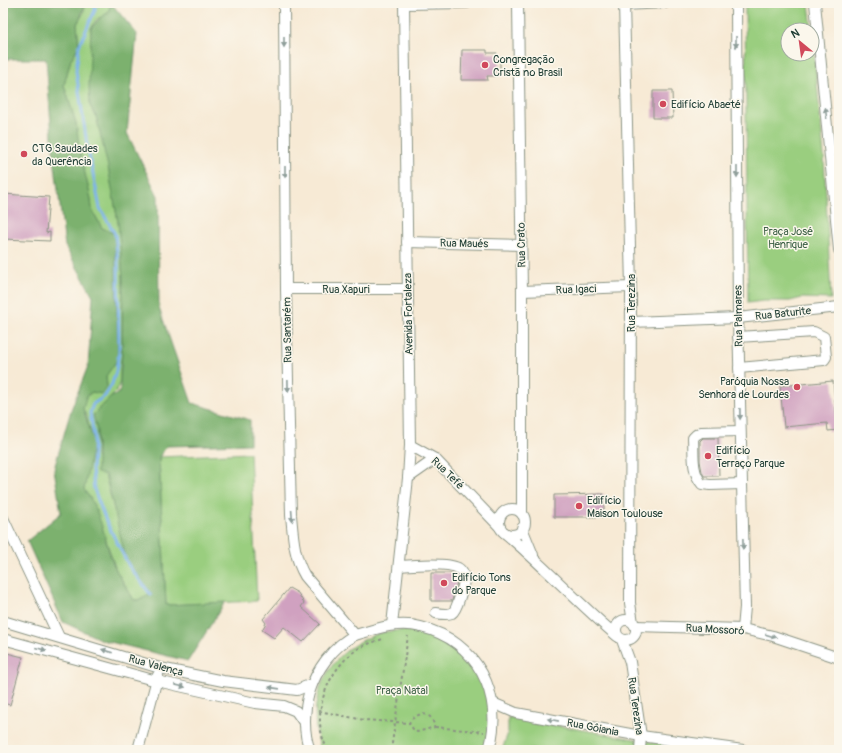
<svg xmlns="http://www.w3.org/2000/svg" width="842" height="753" viewBox="0 0 842 753" font-family="Pangolin,sans-serif">
  <style>
    .green { fill: #9ace7f; stroke: #5c865a }
    .forest { fill: #7bb16e; stroke: #4d7751 }
    .lines { fill: none; stroke-linecap: round; stroke-linejoin: round }
    .stream { stroke: #7db3eb; stroke-width: 3 }
    .building { fill: #d0a1c0 }
    .minor-casing { stroke: #8b9484; stroke-width: 12 }
    .path { stroke: #8b9484; stroke-width: 2; stroke-dasharray: 3 3; stroke-linecap: butt }
    .minor { stroke: #fff; stroke-width: 10 }
    .oneway { fill: #8f9e9a }
    .poi-dot { fill: #d1495b; stroke: #fbf7ec; stroke-width: 1.5 }
    .labels { text-anchor: middle; stroke-width: 3; stroke-linejoin: round; paint-order: stroke }
    .poi-label { font-size: 11px; fill: #1f3d34; stroke: #fbf7ec; text-anchor: start }
    .park-label { font-size: 11px; fill: #3e6147; stroke: #fbf7ec }
    .street-label { font-size: 11px; fill: #1f3d34; stroke: #fbf7ec }
  </style>
  <rect width="100%" height="100%" fill="#fbf7ec"/>
  <filter id="ink" filterUnits="userSpaceOnUse"><feTurbulence type="fractalNoise" baseFrequency=".025" numOctaves="2"/><feDisplacementMap in="SourceGraphic" scale="8" xChannelSelector="R" yChannelSelector="G"/><feConvolveMatrix kernelMatrix="1 2 1 2 8 2 1 2 1" color-interpolation-filters="sRGB"/></filter>
  <filter id="wash" filterUnits="userSpaceOnUse"><feTurbulence type="fractalNoise" baseFrequency=".012" numOctaves="4" result="noise"/><feDisplacementMap in="SourceGraphic" scale="16" xChannelSelector="R" yChannelSelector="G"/><feGaussianBlur stdDeviation="0.9" result="paint"/><feColorMatrix in="noise" values="0 0 0 0 0 0 0 0 0 0 0 0 0 0 0 0 0 1.4 0 .05"/><feComposite in="paint" operator="in"/></filter>
  <g filter="url(#wash)">
    <rect width="100%" height="100%" fill="#f7ead5"/>
    <g class="green">
      <path d="M86 3H111L108 13 97 19 91 28 90 106 96 116 106 152 118 222 123 278 122 306V353L120 367V381L116 392 94 415 97 431 96 456 105 475 129 566 151 595 139 600H134L116 570 100 522 94 511 90 497 83 490 92 442 87 417 83 409 86 397 92 392 102 394 107 387 106 376 115 239V234L102 228 92 210 91 199 78 148 76 123 64 85 71 59 79 46 77 24 83 14Z"/>
      <path d="M745 3H809L812 30H788V54H812V32L824 156 831 299 802 298 790 301H763L748 303Z"/>
      <path d="M250 453 257 601 166 605 159 457Z"/>
      <path d="M402 630C409 631 416 631 423 633 460 641 487 675 490 711 491 725 487 737 483 750H321C308 711 317 673 350 648 359 642 370 636 380 633 387 631 395 631 402 630Z"/>
      <path d="M508 717 634 739 707 750H502L508 733Z"/>
    </g>
    <path class="forest" d="M3 3H85L81 16 77 24 79 46 71 59 64 85 76 123 80 152 91 199 92 210 102 228 115 234 118 359 106 376 107 387 102 394 92 392 86 397 83 409 94 441 84 490C103 512 104 545 116 570 121 580 128 590 134 600H139L151 594 127 564 106 475 97 473V431L93 415 110 398 120 392V381L122 353 123 278 118 222 108 167 96 116 90 106 89 86 91 28 101 17 108 13 111 3 137 34 127 133 158 196 159 308 192 403 250 420V444L167 446 159 457 166 605 225 602 188 661 102 640 63 622 27 541 61 513 54 469 71 410 88 366 93 296 65 246 53 150 46 59H3Z"/>
    <g class="lines">
      <path class="stream" d="M95 3V10L79 46 76 71 87 144 100 208 115 234 118 261 119 352 116 371 112 384 105 396 93 404 90 413 94 436 92 470 94 489 106 521 129 566 151 595"/>
    </g>
    <g id="blocks">
      <g class="building">
        <path d="M462 50H487V53H497V59H500V70H497V76H487L488 80H461Z"/>
        <path d="M653 91H672L673 118H653Z"/>
        <path d="M3 194 49 197 46 233 50 232V241L3 239Z"/>
        <path d="M833 381 838 430 828 431 827 423 784 427 780 386Z"/>
        <path d="M703 438H718L719 476H704L702 472 700 461V441Z"/>
        <path d="M604 494V517H554V495Z"/>
        <path d="M431 573H453L456 574 457 582 452 601H431Z"/>
        <path d="M289 588 298 593 304 603 301 607 320 624 303 642 284 627 274 638 262 630 266 623 263 619Z"/>
        <path d="M3 652 23 657 10 705 3 703Z"/>
      </g>
    </g>
  </g>
  <g filter="url(#ink)">
    <use href="#blocks" fill-opacity="0" stroke="#8b9484" stroke-width="1"/>
    <g class="lines">
      <defs>
        <g id="minor">
          <path d="M284 3 286 289 291 515C293 536 294 558 305 576L355 635"/>
          <path d="M518 3 522 291V514"/>
          <path d="M624 3 631 287 630 603 633 623"/>
          <path d="M736 3 738 318 745 607 743 629"/>
          <path d="M815 3 839 250"/>
          <path d="M404 4 467 3"/>
          <path d="M624 5 665 3"/>
          <path d="M407 242 521 245"/>
          <path d="M286 289H407"/>
          <path d="M522 291 631 287"/>
          <path d="M631 322 738 318 839 307"/>
          <path d="M738 337 814 332 824 337 826 357 824 360 739 368"/>
          <path d="M740 431 701 432 696 435 693 438C694 453 691 472 702 484L710 485 742 484"/>
          <path d="M410 445 435 459 500 527"/>
          <path d="M408 478 435 459"/>
          <circle cx="512" cy="522" r="13"/>
          <path d="M3 518 59 637"/>
          <path d="M522 528 533 555"/>
          <path d="M505 533C544 566 578 603 617 636"/>
          <path d="M399 566C411 565 448 562 458 568 462 570 465 577 464 581 463 587 457 610 452 613 447 615 441 614 436 613"/>
          <circle cx="626" cy="630" r="10"/>
          <path d="M3 621 160 668 223 681 297 690 312 684"/>
          <path d="M392 625 408 478 410 445 404 3"/>
          <path d="M635 626 743 629 773 636 839 658"/>
          <path d="M3 639 157 681 255 703 284 706 296 711 305 724"/>
          <path d="M622 640 630 662 641 736 640 750"/>
          <path d="M493 703 516 713 641 736 743 750"/>
          <path d="M138 750 158 675"/>
          <path d="M310 750C303 733 304 711 309 693 316 670 333 646 355 635 362 633 369 631 376 629 390 625 406 623 421 627 477 641 505 695 489 750"/>
        </g>
      </defs>
      <use href="#minor" class="minor-casing"/>
      <g class="path">
        <path d="M319 711 364 720 409 723 413 729 417 732 435 727C434 724 432 718 429 716 422 711 412 717 409 723"/>
        <path d="M435 727 484 732"/>
        <path d="M328 750C309 718 326 672 355 651 363 645 373 642 383 639"/>
        <path d="M391 750 408 636"/>
      </g>
      <use href="#minor" class="minor"/>
    </g>
    <defs><path id="oneway-solid" d="M-6-.8H1V-3.2L6.5 0L1 3.2V.8H-6Z"/></defs>
    <g class="oneway">
      <use href="#oneway-solid" transform="translate(284 42) rotate(90)"/>
      <use href="#oneway-solid" transform="translate(736 42) rotate(90)"/>
      <use href="#oneway-solid" transform="translate(826 113) rotate(-96)"/>
      <use href="#oneway-solid" transform="translate(285 172) rotate(90)"/>
      <use href="#oneway-solid" transform="translate(737 172) rotate(90)"/>
      <use href="#oneway-solid" transform="translate(288 386) rotate(89)"/>
      <use href="#oneway-solid" transform="translate(740 414) rotate(89)"/>
      <use href="#oneway-solid" transform="translate(292 516) rotate(86)"/>
      <use href="#oneway-solid" transform="translate(743 544) rotate(89)"/>
      <use href="#oneway-solid" transform="translate(771 636) rotate(16)"/>
      <use href="#oneway-solid" transform="translate(41 649) rotate(15)"/>
      <use href="#oneway-solid" transform="translate(107 651) rotate(-163)"/>
      <use href="#oneway-solid" transform="translate(180 686) rotate(13)"/>
      <use href="#oneway-solid" transform="translate(274 688) rotate(-172)"/>
      <use href="#oneway-solid" transform="translate(553 720) rotate(-169)"/>
    </g>
  </g>
  <g class="poi-dot">
    <circle cx="485" cy="65" r="4"/>
    <circle cx="663" cy="104" r="4"/>
    <circle cx="24" cy="154" r="4"/>
    <circle cx="797" cy="387" r="4"/>
    <circle cx="708" cy="456" r="4"/>
    <circle cx="579" cy="506" r="4"/>
    <circle cx="444" cy="583" r="4"/>
  </g>
  <g class="labels">
    <g class="poi-label">
      <text x="493" y="63">Congregação<tspan x="493" dy="13">Cristã no Brasil</tspan></text>
      <text x="671" y="108">Edifício Abaeté</text>
      <text x="32" y="152">CTG Saudades<tspan x="32" dy="13">da Querência</tspan></text>
      <text x="789" y="385" text-anchor="end">Paróquia Nossa<tspan x="789" dy="13">Senhora de Lourdes</tspan></text>
      <text x="716" y="454">Edifício<tspan x="716" dy="13">Terraço Parque</tspan></text>
      <text x="587" y="504">Edifício<tspan x="587" dy="13">Maison Toulouse</tspan></text>
      <text x="452" y="581">Edifício Tons<tspan x="452" dy="13">do Parque</tspan></text>
    </g>
    <g class="park-label">
      <text x="788" y="235">Praça José<tspan x="788" dy="13">Henrique</tspan></text>
      <text x="402" y="694">Praça Natal</text>
    </g>
    <g class="street-label">
      <text transform="translate(464 243) rotate(1)" y="4">Rua Maués</text>
      <text transform="translate(521 245) rotate(-91)" y="4">Rua Crato</text>
      <text x="346" y="293">Rua Xapuri</text>
      <text transform="translate(576 289) rotate(-2)" y="4">Rua Igaci</text>
      <text transform="translate(631 303) rotate(-90)" y="4">Rua Terezina</text>
      <text transform="translate(783 313) rotate(-6)" y="4">Rua Baturite</text>
      <text transform="translate(408 314) rotate(-91)" y="4">Avenida Fortaleza</text>
      <text transform="translate(738 316) rotate(-91)" y="4">Rua Palmares</text>
      <text transform="translate(287 330) rotate(-91)" y="4">Rua Santarém</text>
      <text transform="translate(448 473) rotate(44)" y="4">Rua Tefé</text>
      <text transform="translate(715 629) rotate(3)" y="4">Rua Mossoró</text>
      <text transform="translate(156 665) rotate(15)" y="4">Rua Valença</text>
      <text transform="translate(636 706) rotate(82)" y="4">Rua Terezina</text>
      <text transform="translate(593 727) rotate(11)" y="4">Rua Gôiania</text>
    </g>
  </g>
  <rect width="842" height="753" fill="none" stroke="#fbf7ec" stroke-width="16"/>
  <g transform="translate(800 42) rotate(331)"><circle r="19" fill="#fbf7ec" stroke="#a3ada2"/>
  <path d="M0-3L7 15L0 10L-7 15Z" fill="#d1495b"/>
  <text y="-6" font-size="11" font-weight="bold" text-anchor="middle" fill="#1f3d34">N</text>
  </g>
</svg>
